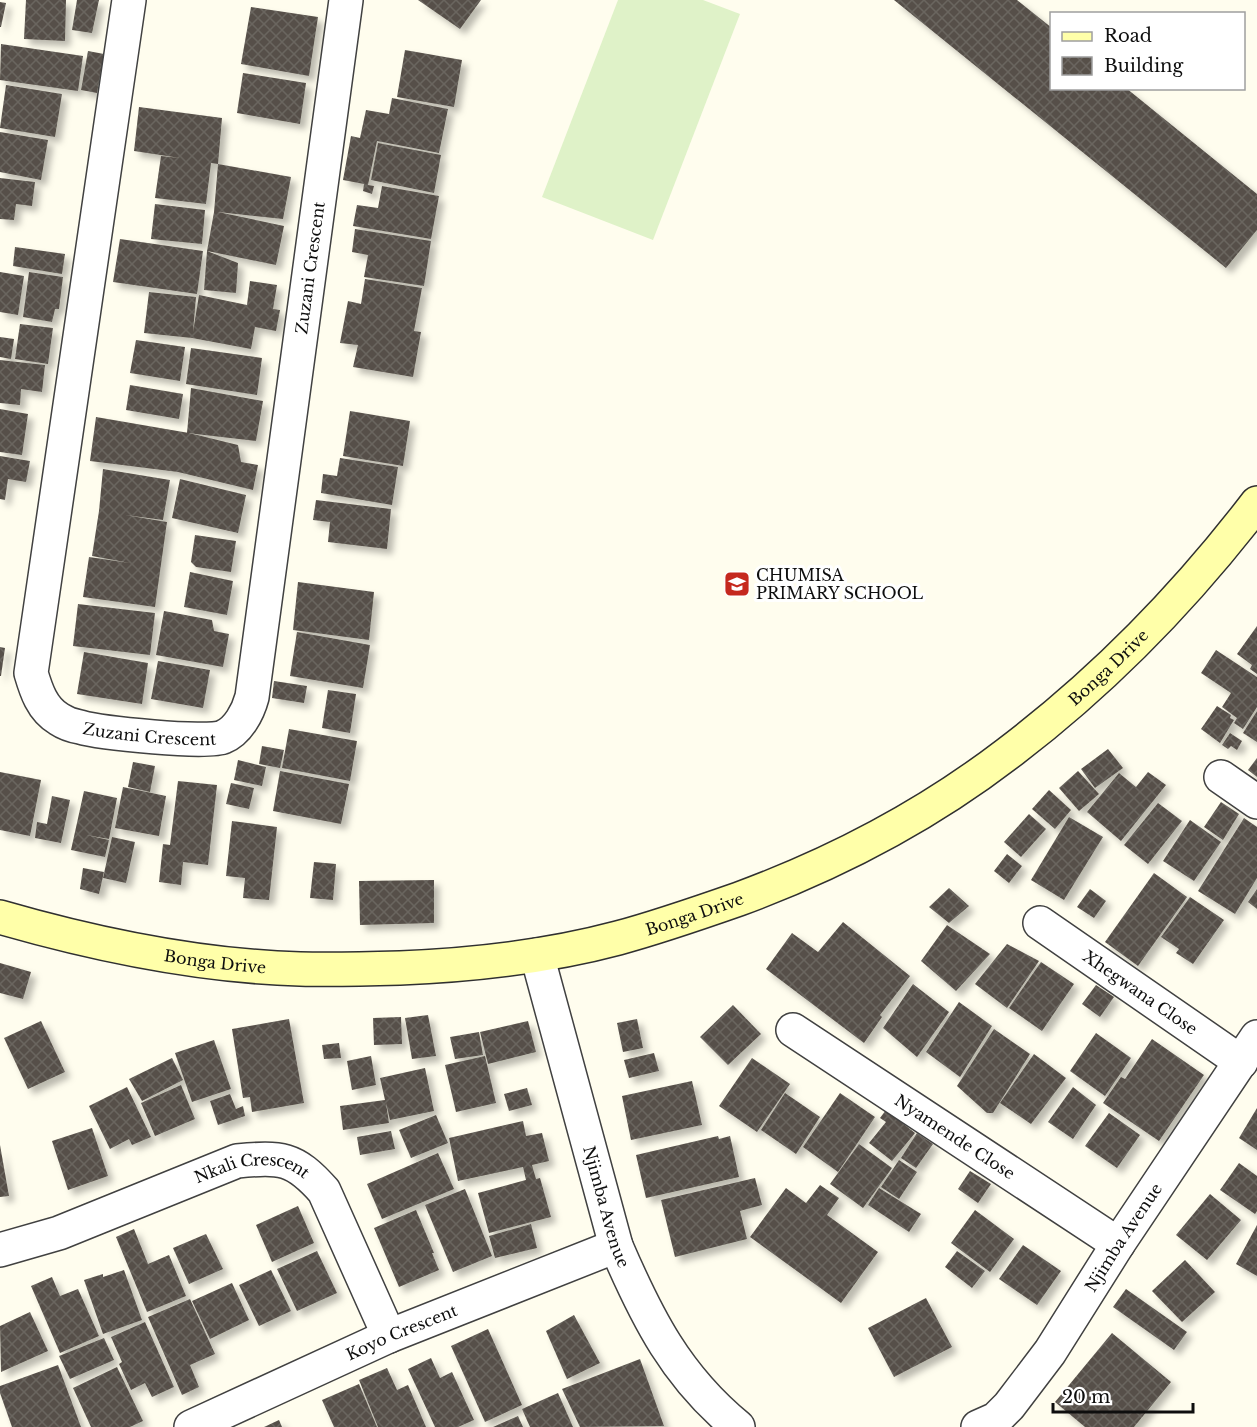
<svg xmlns="http://www.w3.org/2000/svg" width="1257" height="1427" viewBox="0 0 1257 1427" font-family="'Libre Baskerville',serif">
  <style>
    .pitch { fill: #dff2c8 }
    .building { fill: url(#building-cross-hatch); filter: url(#shadow) }
    .lines { fill: none; stroke-linecap: round; stroke-linejoin: round }
    .street-casing { stroke: #414141; stroke-width: 36 }
    .secondary-casing { stroke: #303030; stroke-width: 36 }
    .street { stroke: #fff; stroke-width: 33 }
    .secondary { stroke: #ffffa9; stroke-width: 33 }
    .labels { text-anchor: middle; stroke-width: 6; stroke-linejoin: round; paint-order: stroke }
    .street-label { font-size: 16px; fill: #0e0e0e; stroke: #fff }
    .poi-label { font-size: 16px; fill: #0e0e0e; stroke: #fff; text-anchor: start }
  </style>
  <defs>
    <pattern id="building-cross-hatch" width="8" height="8" patternUnits="userSpaceOnUse" patternTransform="scale(1.5)"><rect width="8" height="8" fill="#575049"/><path d="M0 0l8 8M0 8l8-8" fill="none" stroke="#6a655f"/></pattern>
    <filter id="shadow"><feDropShadow dx="5.5" dy="5.5" stdDeviation="3" flood-color="#0004"/></filter>
  </defs>
  <rect width="100%" height="100%" fill="#fffdee"/>
  <path class="pitch" d="M618 0H703L740 14 653 240 542 197Z"/>
  <g class="building">
    <path d="M26 0H66L65 41 24 39Z"/>
    <path d="M77 0H99L92 33 72 30Z"/>
    <path d="M418 0H481L460 29Z"/>
    <path d="M894 0H1017L1052 28V88H1126L1257 194V230L1226 268Z"/>
    <path d="M0 2 6 3 1 27H0Z"/>
    <path d="M251 7 318 17 309 76 241 64Z"/>
    <path d="M1 44 83 56 78 91 0 80Z"/>
    <path d="M405 50 462 60 454 107 397 97Z"/>
    <path d="M88 51 104 54 97 93 81 90Z"/>
    <path d="M243 73 306 83 300 124 237 113Z"/>
    <path d="M6 85 62 94 55 137 0 128Z"/>
    <path d="M392 98 448 109 439 153 377 141 368 185 374 186 372 194 363 191 364 184 343 180 351 136 360 138 366 110 389 114Z"/>
    <path d="M139 107 222 118 218 164 211 163 206 204 155 198 161 156 180 158 134 151Z"/>
    <path d="M0 132 48 140 41 180 0 172Z"/>
    <path d="M378 143 441 155 434 193 371 180Z"/>
    <path d="M218 164 291 177 283 219 218 212 284 226 276 265 207 251 238 263 236 293 204 290 207 251 214 212Z"/>
    <path d="M0 178 35 182 32 206 16 204 14 220 0 219Z"/>
    <path d="M382 186 439 196 431 239 353 226 357 205 378 208Z"/>
    <path d="M155 204 205 210 202 244 151 239Z"/>
    <path d="M355 229 431 241 424 286 364 277 368 255 352 252Z"/>
    <path d="M120 239 203 251 197 294 113 282Z"/>
    <path d="M15 247 65 254 62 274 13 266Z"/>
    <path d="M0 272 24 276 18 315 0 312Z"/>
    <path d="M29 272 63 277 59 309H55L52 322 23 317Z"/>
    <path d="M365 279 422 288 414 331 421 332 413 377 353 367 358 345 340 343 348 301 361 304Z"/>
    <path d="M250 281 277 285 273 309 280 310 276 331 255 327 251 349 192 338 144 333 149 292 196 297 193 332 199 295 247 305Z"/>
    <path d="M20 324 53 328 48 364 15 359Z"/>
    <path d="M0 337 14 339 11 359 0 357Z"/>
    <path d="M136 340 185 347 180 381 130 373Z"/>
    <path d="M191 348 262 358 257 395 186 384Z"/>
    <path d="M0 360 45 365 42 392 21 389 20 405 0 403Z"/>
    <path d="M130 385 183 394 179 419 126 410Z"/>
    <path d="M191 388 263 401 256 441 187 433Z"/>
    <path d="M0 409 28 414 22 455 0 452Z"/>
    <path d="M350 411 410 421 403 466 343 456Z"/>
    <path d="M96 417 189 433 238 445 241 462 258 465 253 490 178 472 90 461Z"/>
    <path d="M0 456 30 461 26 482 8 479 5 500 0 499Z"/>
    <path d="M340 458 398 467 392 505 321 493 323 474 337 476Z"/>
    <path d="M103 469 170 480 163 520 125 515 167 522 155 607 83 597 89 557 130 563 92 556 99 511Z"/>
    <path d="M180 479 246 495 238 533 172 518Z"/>
    <path d="M316 500 391 509 387 549 328 542 330 522 313 520Z"/>
    <path d="M195 535 236 541 231 572 196 567 191 562Z"/>
    <path d="M190 572 233 581 227 615 184 607Z"/>
    <path d="M298 582 374 592 369 640 293 630Z"/>
    <path d="M78 604 155 613 150 655 73 646Z"/>
    <path d="M164 611 212 620 214 631 229 634 223 667 156 655Z"/>
    <path d="M1257 626V674L1250 669 1252 665 1237 654Z"/>
    <path d="M297 632 370 645 363 688 290 676Z"/>
    <path d="M0 647 5 648 1 676H0Z"/>
    <path d="M1216 650 1257 677V707L1243 729 1234 723 1237 718 1222 707 1231 693 1201 673Z"/>
    <path d="M84 652 148 663 142 704 77 694Z"/>
    <path d="M158 661 210 670 203 708 151 699Z"/>
    <path d="M274 681 307 686 304 703 272 698Z"/>
    <path d="M328 690 356 694 350 733 322 728Z"/>
    <path d="M1217 706 1231 715 1230 718 1234 720 1220 743 1201 729Z"/>
    <path d="M1257 711V742L1243 733Z"/>
    <path d="M289 729 357 741 350 781 282 768Z"/>
    <path d="M1230 733 1242 741 1237 750 1231 746 1228 749 1222 745Z"/>
    <path d="M262 746 284 750 280 768 259 764Z"/>
    <path d="M1108 749 1123 768 1095 788 1081 769Z"/>
    <path d="M1257 758V777L1248 770Z"/>
    <path d="M238 760 266 767 262 786 234 780Z"/>
    <path d="M133 762 155 766 150 792 128 787Z"/>
    <path d="M280 771 349 784 341 824 273 811Z"/>
    <path d="M1078 771 1099 794 1079 811 1059 788Z"/>
    <path d="M0 772 41 780 30 836 0 830Z"/>
    <path d="M1148 772 1166 785 1121 841 1087 812 1119 773 1136 787Z"/>
    <path d="M178 781 217 785 208 865 183 862 181 885 159 882 163 844 170 845Z"/>
    <path d="M231 783 254 788 249 809 226 804Z"/>
    <path d="M123 787 166 796 159 836 115 828Z"/>
    <path d="M1049 790 1071 810 1055 829 1032 809Z"/>
    <path d="M84 791 117 798 109 839 86 835 109 840 105 857 71 850Z"/>
    <path d="M52 796 70 800 61 843 35 838 37 822 47 824Z"/>
    <path d="M1221 802 1239 814 1223 840 1204 827Z"/>
    <path d="M1158 803 1182 821 1148 864 1124 845Z"/>
    <path d="M1029 814 1046 829 1021 857 1004 842Z"/>
    <path d="M1069 817 1103 837 1064 900 1031 880Z"/>
    <path d="M1244 818 1257 827V878L1235 914 1198 891Z"/>
    <path d="M1190 820 1221 842 1194 881 1163 861Z"/>
    <path d="M232 821 277 827 269 900 243 898 245 878 226 876Z"/>
    <path d="M112 837 135 842 126 883 103 878Z"/>
    <path d="M1007 854 1022 866 1009 883 994 871Z"/>
    <path d="M314 862 336 864 333 900 310 898Z"/>
    <path d="M83 868 104 872 99 894 80 889Z"/>
    <path d="M1154 873 1187 897 1138 966 1105 942Z"/>
    <path d="M434 880V923L360 925 359 881Z"/>
    <path d="M949 888 969 906 949 923 929 907Z"/>
    <path d="M1090 889 1106 901 1094 918 1077 907Z"/>
    <path d="M1257 889V909L1248 902Z"/>
    <path d="M1190 897 1224 920 1193 964 1176 953 1179 949 1161 937Z"/>
    <path d="M843 922 910 976 880 1015 882 1017 864 1043 766 969 792 933 818 952Z"/>
    <path d="M947 925 990 954 956 991 921 961Z"/>
    <path d="M1007 944 1039 961 1007 1008 975 984Z"/>
    <path d="M1041 962 1074 984 1042 1031 1009 1008Z"/>
    <path d="M0 963 31 972 23 999 0 993Z"/>
    <path d="M913 984 949 1012 917 1057 883 1028Z"/>
    <path d="M1096 985 1114 997 1100 1017 1082 1004Z"/>
    <path d="M959 1002 992 1026 960 1077 926 1052Z"/>
    <path d="M733 1005 761 1034 728 1065 700 1037Z"/>
    <path d="M428 1015 436 1056 412 1059 405 1018Z"/>
    <path d="M401 1017 402 1044 374 1045 373 1018Z"/>
    <path d="M289 1019 304 1103 252 1112 250 1097 243 1098 232 1029Z"/>
    <path d="M637 1019 643 1048 623 1052 617 1023Z"/>
    <path d="M41 1021 65 1072 28 1089 4 1038Z"/>
    <path d="M528 1021 536 1052 488 1064 480 1032Z"/>
    <path d="M994 1029 1030 1054 993 1113H987L957 1086Z"/>
    <path d="M479 1032 483 1055 455 1059 450 1037Z"/>
    <path d="M1096 1033 1131 1058 1105 1096 1070 1071Z"/>
    <path d="M1152 1039 1204 1075 1159 1141 1103 1103 1121 1077 1125 1079Z"/>
    <path d="M214 1040 231 1089 192 1102 175 1053Z"/>
    <path d="M339 1043 341 1058 324 1059 322 1045Z"/>
    <path d="M654 1053 659 1071 629 1078 624 1060Z"/>
    <path d="M1034 1054 1066 1078 1031 1124 1000 1103Z"/>
    <path d="M371 1056 376 1085 352 1090 347 1061Z"/>
    <path d="M485 1056 496 1103 456 1112 445 1065Z"/>
    <path d="M172 1058 183 1080 142 1101 129 1079Z"/>
    <path d="M752 1058 790 1084 757 1132 719 1106Z"/>
    <path d="M425 1068 434 1111 390 1120 386 1103 389 1123 343 1130 340 1106 385 1100 380 1078Z"/>
    <path d="M692 1081 702 1125 631 1140 622 1096Z"/>
    <path d="M181 1085 195 1119 155 1136 141 1103Z"/>
    <path d="M127 1087 151 1137 132 1145 129 1139 110 1149 89 1106Z"/>
    <path d="M1073 1087 1096 1105 1073 1139 1048 1122Z"/>
    <path d="M527 1088 532 1105 509 1111 504 1094Z"/>
    <path d="M785 1093 820 1117 796 1154 761 1130Z"/>
    <path d="M840 1093 875 1117 838 1172 803 1147Z"/>
    <path d="M230 1094 236 1109 243 1106 245 1116 218 1125 210 1101Z"/>
    <path d="M1257 1108V1150L1239 1138Z"/>
    <path d="M886 1110 915 1133 892 1161 869 1143 886 1122 880 1118Z"/>
    <path d="M1109 1113 1140 1135 1117 1168 1085 1146Z"/>
    <path d="M436 1115 448 1143 411 1158 399 1130Z"/>
    <path d="M523 1121 526 1136 542 1133 549 1161 532 1165 536 1179 540 1178 551 1217 489 1233 478 1193 533 1178 526 1180 523 1167 458 1181 449 1138Z"/>
    <path d="M92 1128 108 1176 68 1190 52 1141Z"/>
    <path d="M391 1131 395 1149 360 1155 357 1137Z"/>
    <path d="M917 1133 933 1144 916 1168 901 1158Z"/>
    <path d="M718 1136 719 1139 730 1136 739 1177 646 1198 636 1155Z"/>
    <path d="M859 1144 892 1168 863 1208 830 1184Z"/>
    <path d="M0 1145 9 1196 0 1197Z"/>
    <path d="M438 1153 454 1189 382 1219 367 1184Z"/>
    <path d="M899 1160 917 1172 899 1199 881 1187Z"/>
    <path d="M1239 1163 1257 1176V1211L1255 1214 1220 1190Z"/>
    <path d="M970 1171 991 1184 978 1203 958 1189Z"/>
    <path d="M755 1178 762 1205 740 1211 747 1239 675 1257 661 1200Z"/>
    <path d="M820 1185 839 1198 827 1215 878 1252 841 1303 750 1237 786 1188 806 1203Z"/>
    <path d="M879 1188 921 1214 909 1232 868 1205Z"/>
    <path d="M465 1189 492 1256 453 1272 425 1205Z"/>
    <path d="M1210 1194 1241 1220 1207 1260 1176 1235Z"/>
    <path d="M298 1206 314 1243 272 1262 256 1225Z"/>
    <path d="M416 1210 434 1253H432L439 1270 399 1287 374 1228Z"/>
    <path d="M975 1210 1014 1239 990 1272 951 1243Z"/>
    <path d="M531 1224 537 1248 495 1258 489 1236Z"/>
    <path d="M1257 1225V1276L1236 1264Z"/>
    <path d="M134 1229 148 1264 169 1255 186 1296 147 1312 116 1237Z"/>
    <path d="M206 1234 223 1269 189 1284 173 1248Z"/>
    <path d="M1023 1245 1061 1271 1037 1305 999 1279Z"/>
    <path d="M317 1251 337 1293 297 1311 277 1269Z"/>
    <path d="M957 1251 985 1271 972 1288 945 1267Z"/>
    <path d="M1185 1260 1215 1292 1182 1322 1152 1291Z"/>
    <path d="M124 1270 142 1320 103 1334 84 1280 103 1274V1277Z"/>
    <path d="M271 1270 291 1311 259 1326 239 1285Z"/>
    <path d="M52 1277 60 1296 78 1289 99 1336 60 1353 31 1286Z"/>
    <path d="M232 1283 249 1320 210 1339 192 1301Z"/>
    <path d="M1126 1289 1187 1332 1174 1350 1113 1307Z"/>
    <path d="M926 1298 952 1347 894 1377 868 1328Z"/>
    <path d="M190 1299 215 1354 190 1365 199 1387 182 1395 148 1317Z"/>
    <path d="M30 1312 48 1351 1 1372 0 1326Z"/>
    <path d="M574 1315 600 1363 567 1379 546 1331Z"/>
    <path d="M145 1322 174 1387 152 1397 145 1383 131 1390 119 1364 122 1362 111 1337Z"/>
    <path d="M488 1329 522 1405 485 1422 451 1346Z"/>
    <path d="M1112 1333 1171 1382 1134 1427H1085L1055 1402Z"/>
    <path d="M104 1338 114 1360 70 1379 59 1356Z"/>
    <path d="M431 1358 440 1378 452 1372 474 1420 458 1427H435L408 1369Z"/>
    <path d="M640 1359 664 1426 580 1427 562 1389Z"/>
    <path d="M58 1365 81 1427H12L0 1393V1386Z"/>
    <path d="M117 1367 143 1421 130 1427H91L73 1388Z"/>
    <path d="M387 1368 397 1390 408 1385 426 1427H378L359 1380Z"/>
    <path d="M359 1384 377 1427H334L322 1400Z"/>
    <path d="M558 1393 573 1427H530L522 1409Z"/>
    <path d="M518 1416 523 1427H493Z"/>
    <path d="M279 1420 282 1427H264Z"/>
  </g>
  <g class="lines">
    <defs>
      <g id="street">
        <path id="s1" d="M129 0 31 673C36 690 42 709 59 719 65 723 74 726 80 727 100 733 208 744 223 737 238 731 248 712 252 697L346 0"/>
        <path d="M1221 777 1257 802"/>
        <path id="s2" d="M1040 923 1241 1062"/>
        <path id="s3" d="M537 955 616 1246C647 1318 676 1376 738 1427"/>
        <path id="s4" d="M793 1030 1118 1244"/>
        <path id="s5" d="M0 1250 59 1233 237 1161C281 1157 294 1157 324 1191L389 1336"/>
        <path id="s6" d="M191 1427 389 1336 616 1246"/>
        <path id="s7" d="M978 1427 996 1419 1009 1406 1050 1352 1118 1244 1257 1037"/>
      </g>
      <g id="secondary">
        <path id="s8" d="M0 917C97 945 199 966 300 969 334 970 367 969 400 968 473 965 547 957 618 938 659 927 699 913 739 899 834 864 926 816 1007 754 1101 683 1185 597 1257 503"/>
      </g>
    </defs>
    <use href="#street" class="street-casing"/>
    <use href="#secondary" class="secondary-casing"/>
    <use href="#street" class="street"/>
    <use href="#secondary" class="secondary"/>
  </g>
  <defs>
    <symbol id="school-square" viewBox="-11 -11 22 22"><rect x="-9" y="-9" width="18" height="18" rx="4" fill="#c5281e" stroke="#fff"/><path d="M0-5L7-2L0 1L-7-2ZM-4 1L0 2.5L4 1V4Q0 6-4 4Z" fill="#fff"/></symbol>
  </defs>
  <g fill-rule="evenodd">
    <use href="#school-square" x="722" y="569" width="30" height="30"/>
  </g>
  <g class="labels">
    <g class="street-label">
      <text dy="6" stroke="none"><textPath href="#s1" startOffset="1386">Zuzani Crescent</textPath></text>
      <text dy="6" stroke="none"><textPath href="#s8" startOffset="1192">Bonga Drive</textPath></text>
      <text dy="6" stroke="none"><textPath href="#s1" startOffset="828">Zuzani Crescent</textPath></text>
      <text dy="6" stroke="none"><textPath href="#s8" startOffset="706">Bonga Drive</textPath></text>
      <text dy="6" stroke="none"><textPath href="#s8" startOffset="220">Bonga Drive</textPath></text>
      <text dy="6" stroke="none"><textPath href="#s2" startOffset="122">Xhegwana Close</textPath></text>
      <text dy="6" stroke="none"><textPath href="#s4" startOffset="194">Nyamende Close</textPath></text>
      <text dy="6" stroke="none"><textPath href="#s5" startOffset="268">Nkali Crescent</textPath></text>
      <text dy="6" stroke="none"><textPath href="#s3" startOffset="261">Njimba Avenue</textPath></text>
      <text dy="6" stroke="none"><textPath href="#s7" startOffset="242">Njimba Avenue</textPath></text>
      <text dy="6" stroke="none"><textPath href="#s6" startOffset="231">Koyo Crescent</textPath></text>
    </g>
    <g class="poi-label">
      <text x="756" y="581">CHUMISA<tspan x="756" dy="18">PRIMARY SCHOOL</tspan></text>
    </g>
  </g>
  <rect x="1050" y="12" width="195" height="78" fill="#ffffff" stroke="#9f9f9f" stroke-width="1.5"/>
  <rect x="1062" y="32" width="30" height="9" fill="#ffffa9" stroke="#9f9f9f" stroke-width="1.5"/>
  <text x="1104" y="42" font-size="18" fill="#0e0e0e">Road</text>
  <rect x="1062" y="57" width="30" height="18" fill="url(#building-cross-hatch)" stroke="#9f9f9f" stroke-width="1.5"/>
  <text x="1104" y="72" font-size="18" fill="#0e0e0e">Building</text>
  <path d="M1053 1403v9h140v-9" fill="none" stroke="#0e0e0e" stroke-width="3"/>
  <text x="1062" y="1403" font-size="18" fill="#0e0e0e" stroke="#ffffff" stroke-width="4.5" paint-order="stroke">20 m</text>
</svg>
